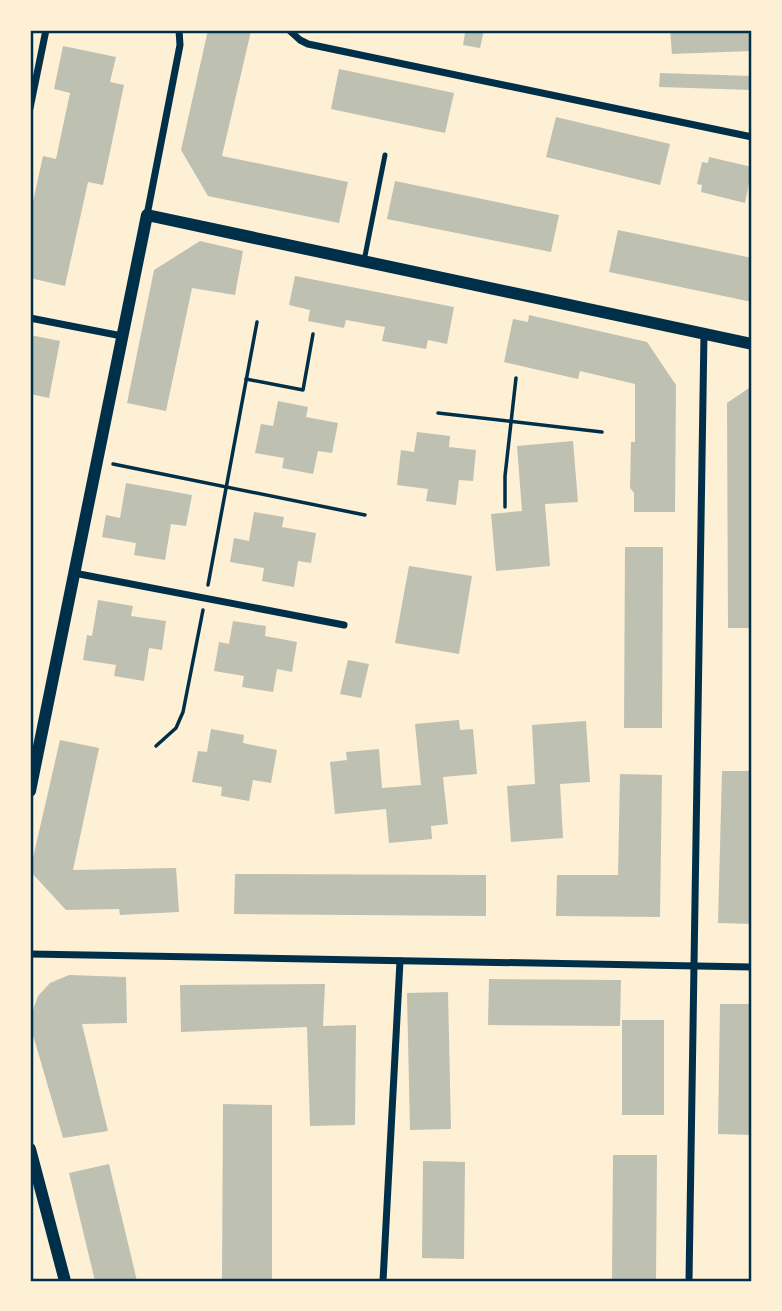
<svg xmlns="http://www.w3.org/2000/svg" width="782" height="1311" viewBox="0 0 782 1311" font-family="Commissioner,sans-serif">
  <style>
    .building { fill: #bec0b2 }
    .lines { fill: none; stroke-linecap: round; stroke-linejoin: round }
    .path { stroke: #003049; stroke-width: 3.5 }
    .service { stroke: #003049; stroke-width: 5 }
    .minor { stroke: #003049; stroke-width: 7 }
    .tertiary { stroke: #003049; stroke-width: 12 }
    .neatline { fill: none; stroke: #003049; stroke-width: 2.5 }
  </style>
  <rect width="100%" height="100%" fill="#fdf0d5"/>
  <g class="building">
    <path d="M208 30 251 31 222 156 348 182 339 223 208 196 181 150Z"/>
    <path d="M453 30H484L480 48 463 45 465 33Z"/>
    <path d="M670 30H752V51L672 54Z"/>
    <path d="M63 46 116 57 110 82 124 85 103 185 88 182 65 286 30 278V215L43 156 56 159 70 93 54 89Z"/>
    <path d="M339 69 454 93 445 133 331 109Z"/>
    <path d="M660 73 752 76V90L659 87Z"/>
    <path d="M556 117 670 144 660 185 546 157Z"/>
    <path d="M709 157 752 167 745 203 701 192 702 185 697 184 702 162 708 163Z"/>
    <path d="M395 181 559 215 551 252 387 219Z"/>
    <path d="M618 230 752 258V302L609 272Z"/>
    <path d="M200 241 243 251 235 295 192 288 166 411 127 403 154 270Z"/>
    <path d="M295 276 454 307 447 344 428 340 426 349 382 341 385 327 346 320 344 328 308 321 310 310 289 305Z"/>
    <path d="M529 315 647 342 676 385 675 512H634V493L630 488 631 442H635V384L580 371 578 379 504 362 513 319 528 322Z"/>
    <path d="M30 335 60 341 49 398 30 394Z"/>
    <path d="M752 386V628H728L727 403Z"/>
    <path d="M278 401 308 407 306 417 338 423 332 453 318 451 313 474 282 468 284 458 255 453 261 424 273 426Z"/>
    <path d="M417 432 450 436 449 447 476 450 473 481 459 480 456 505 426 501 428 489 397 485 401 450 414 452Z"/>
    <path d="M573 441 578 502 545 504 550 566 496 571 491 514 522 511 517 446Z"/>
    <path d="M126 483 192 495 186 526 171 524 165 560 134 555 136 543 102 537 106 515 120 518Z"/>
    <path d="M254 512 284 517 282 527 316 533 311 563 298 561 294 587 262 581 264 568 230 562 234 538 249 541Z"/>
    <path d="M625 547H663L662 728H624Z"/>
    <path d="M409 566 472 576 459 654 395 643Z"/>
    <path d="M98 600 133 606 131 616 166 621 162 650 149 648 144 681 114 676 116 665 83 660 87 635 92 636Z"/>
    <path d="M233 621 266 626 265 636 297 642 292 672 277 669 273 692 242 687 244 676 214 671 219 642 229 644Z"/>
    <path d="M348 660 369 664 361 698 340 694Z"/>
    <path d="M459 720 460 730 473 729 477 774 443 777 448 824 431 826 432 839 389 843 386 809 335 814 330 762 347 760 346 752 379 749 382 788 421 785 415 724Z"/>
    <path d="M586 721 590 782 560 784 563 838 511 842 507 786 535 784 532 725Z"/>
    <path d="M211 729 244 735 243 743 277 750 271 783 253 780 249 801 221 796 222 787 192 782 198 751 207 752Z"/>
    <path d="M60 740 99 748 73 870 176 868 179 912 120 915 119 909 66 910 30 871Z"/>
    <path d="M722 771H752V924L718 923Z"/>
    <path d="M620 774 662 775 660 917 556 916 557 875H618Z"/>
    <path d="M235 874 486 875V916L234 914Z"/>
    <path d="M69 975 126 977 127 1023 82 1024 108 1131 63 1138 31 1028 32 1013 38 996 50 983Z"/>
    <path d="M489 979 621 980 620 1026 488 1025Z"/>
    <path d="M325 984 323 1026 356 1025 355 1125 310 1126 307 1027 181 1032 180 985Z"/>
    <path d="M448 992 451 1129 410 1130 407 993Z"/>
    <path d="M720 1004H752V1135L718 1134Z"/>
    <rect x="622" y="1020" width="42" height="95"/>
    <path d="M223 1104 272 1105V1281H222Z"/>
    <path d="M613 1155H657L656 1281H612Z"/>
    <path d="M423 1161 465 1162 464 1259 422 1258Z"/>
    <path d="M109 1164 137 1281H95L69 1173Z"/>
  </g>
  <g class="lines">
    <g class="path">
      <path d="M246 379 303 390 313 334"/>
      <path d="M438 413 602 432"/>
      <path d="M113 464 365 515"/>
      <path d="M505 507V476L516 378"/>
      <path d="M208 585 257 322"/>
      <path d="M156 746 176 728 183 712 203 610"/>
    </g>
    <path class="service" d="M364 261 385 155"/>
    <g class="minor">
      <path d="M289 30 300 40 308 44 752 137"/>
      <path d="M30 108 46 30"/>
      <path d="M147 215 180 45 179 30"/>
      <path d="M30 318 122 336"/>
      <path d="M74 573 344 625"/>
      <path d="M30 954 752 967"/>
      <path d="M383 1281 400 961"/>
      <path d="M689 1281 704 333"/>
    </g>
    <g class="tertiary">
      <path d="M30 791 147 215 752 344"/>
      <path d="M30 1149 65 1281"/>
    </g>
  </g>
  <rect width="782" height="1311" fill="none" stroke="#fdf0d5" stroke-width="63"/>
  <rect x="32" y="32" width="718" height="1248" class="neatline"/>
</svg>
